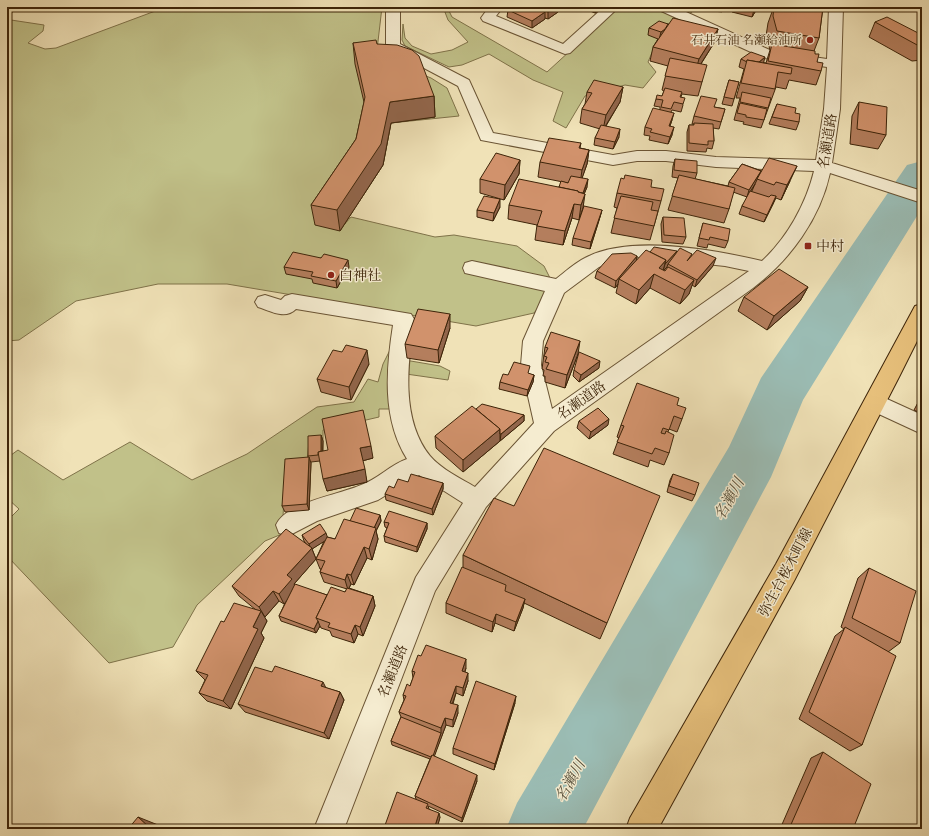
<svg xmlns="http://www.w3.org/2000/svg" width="929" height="836" viewBox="0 0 929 836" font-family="'Gentium Book Plus','Noto Serif JP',serif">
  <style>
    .green { fill: #c1c189; stroke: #7f7249 }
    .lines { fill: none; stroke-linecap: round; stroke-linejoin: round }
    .river { fill: #9bbdb5; fill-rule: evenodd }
    .minor-casing { stroke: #6a5434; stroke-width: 2 }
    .major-casing { stroke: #3d2409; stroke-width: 2 }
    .minor { fill: #f5ecd0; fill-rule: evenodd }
    .major { fill: #e8c17c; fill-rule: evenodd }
    .wall { fill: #b47e5d; stroke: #3d2409; fill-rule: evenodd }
    .shaded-wall { fill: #92664c; stroke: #3d2409 }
    .building { fill: #d1926c; stroke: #3d2409 }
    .poi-dot { fill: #8f2418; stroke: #f5ecd0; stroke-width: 1.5 }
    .labels { text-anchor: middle; stroke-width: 3; stroke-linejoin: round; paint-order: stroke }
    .far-poi-label { font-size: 12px; fill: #3d2409; stroke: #f5ecd0; text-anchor: end }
    .street-label { font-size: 14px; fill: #3d2409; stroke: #f5ecd0 }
    .poi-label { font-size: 14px; fill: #3d2409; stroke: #f5ecd0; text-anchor: start }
    .water-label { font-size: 15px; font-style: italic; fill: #59523d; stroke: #f5ecd0 }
  </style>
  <rect width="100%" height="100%" fill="#f0e2b7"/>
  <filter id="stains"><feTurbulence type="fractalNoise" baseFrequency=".005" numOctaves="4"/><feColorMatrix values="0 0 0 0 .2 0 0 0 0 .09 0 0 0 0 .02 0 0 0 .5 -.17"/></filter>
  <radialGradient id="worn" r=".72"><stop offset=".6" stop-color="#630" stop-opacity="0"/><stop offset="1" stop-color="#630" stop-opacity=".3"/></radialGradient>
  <g class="green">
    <path d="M7 7H21L15 9 10 15 11 20 44 25 43 31 28 43 45 49 56 48 166 7H382L377 50 406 68 431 78 447 88 459 116 391 123 383 165 343 226 351 217 435 237 454 235 517 246 544 266 552 282 548 296 534 313 476 326 227 284H158L76 301 19 340 7 341Z"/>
    <path d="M443 7H447L452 17 547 72 618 7H726L722 12 695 9 683 20 659 36 648 62 656 72 643 88 625 85 585 96 566 128 553 121 563 92 533 80 489 54 462 65 449 67 405 46 402 40 403 24 405 38 412 46 431 54 452 50 468 42 448 20Z"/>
    <path d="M394 342 399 359 440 366 450 371 448 380 406 374 405 409H379V417L323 430V440L309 441 307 462 286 464 282 534 265 541 197 605 173 647 109 663 7 556V521L19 509 7 498V458L18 450 63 480 130 442 192 480 247 454 317 407 354 402 368 379 378 382 383 364Z"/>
  </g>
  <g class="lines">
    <path class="river" d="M922 161V208L803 400 771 477 583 829H506L517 803 729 447 761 378 907 165Z"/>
    <defs>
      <g id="minor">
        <path d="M386 7H400V44L469 80 493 133 613 155 637 151H666L716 157 816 160 824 109 827 67 764 58 659 10 657 7H675L772 51 827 59 829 7H843L840 109 832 163 922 191V203L830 173C820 219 790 260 753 288L554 431 486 507 435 591 344 829H314L416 577 463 503 419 475 378 500 317 521 288 536 279 533 276 525C286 502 339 495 361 485 378 479 390 465 407 459 382 419 386 370 393 325L296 309C285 320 271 311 258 307L255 302 258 297 265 295 281 300 285 296 292 294 411 314 414 319C408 362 400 419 430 456 441 469 460 478 475 487L534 423 521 365 523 341 545 291 465 273 463 268 465 263 472 261 556 279C565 272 575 263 585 258 629 234 715 250 762 261 787 238 806 204 814 171L716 167 666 161H637L613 165 481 140 458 86 388 49 386 46ZM640 257 725 266 749 271 552 409 541 365 543 341 564 293 599 267 619 260Z"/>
        <path d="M489 7H503L496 16 563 44 604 7H619L570 53 565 54 483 21 481 18Z"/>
        <path d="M876 394 922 415V434L868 409 865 403 868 397Z"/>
      </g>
      <path id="major" d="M922 304V331L899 377 794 581 658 829H626L630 818 776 564 915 306Z"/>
    </defs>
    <use href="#minor" class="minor-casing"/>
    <use href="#major" class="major-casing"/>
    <use href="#minor" class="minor"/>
    <use href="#major" class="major"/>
  </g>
  <g class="wall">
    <path d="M513 7H536L558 12 548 19 545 18V19L532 28 507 17 508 10Z"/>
    <path d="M580 7H604L595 13Z"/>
    <path d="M734 7H758L752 17 732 12Z"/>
    <path d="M772 7H823L819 38 814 51 817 62 821 71 816 85 789 80 786 89 776 87 761 128 743 124 744 122 734 120 740 98H736L744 69 739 67 741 59 766 63 770 50 766 36 768 23 773 9H772Z"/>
    <path d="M875 22 922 35V60L912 61 869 37Z"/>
    <path d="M668 24 718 29 714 43 701 64 702 82 698 96 682 94 681 97 683 105 681 112 672 110 671 112 672 120 670 126 672 135 668 144 649 140 650 136 644 135 645 127 660 110V107L654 106 656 99 662 96 664 91 662 90 668 66 650 61 653 47 658 39 648 35 649 28Z"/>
    <path d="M353 43 377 44 434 96 435 117 391 123 383 165 340 231 315 225 311 205 356 139 364 102 355 64Z"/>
    <path d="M729 80 739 82 732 106 722 104Z"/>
    <path d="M623 87 620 102 606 126 619 137 613 149 594 145 595 138 600 129 580 123 582 109 585 104 587 92Z"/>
    <path d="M859 102 886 135 878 149 850 144 852 116Z"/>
    <path d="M777 104 795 113 799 122 796 130 769 124Z"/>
    <path d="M714 107 725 109 719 129 713 128 714 141 712 149 707 148 706 152 687 151V132L689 125H694V124H692L694 116Z"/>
    <path d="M581 143 580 148 589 150 587 164 582 178 587 187 584 194 583 208 579 220 572 218 563 245 535 240 537 225 508 219 509 205 559 187 568 183 538 177 540 162Z"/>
    <path d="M675 159 697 173 695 179 728 186 729 182 742 164 790 181 781 200 776 198 764 222 739 214 742 206 752 191 755 184 747 197 733 192 729 209 724 223 668 210 678 178 672 177 673 166Z"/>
    <path d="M520 160 519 174 504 200 480 193V179Z"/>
    <path d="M651 187 661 201 650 240 611 233 617 208 614 207 617 193Z"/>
    <path d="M500 207 493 221 477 217V210Z"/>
    <path d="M602 210 600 217 590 249 572 245 573 238Z"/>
    <path d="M663 217 686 237 683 244 662 242 661 224Z"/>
    <path d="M703 223 728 241 725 248 708 244 707 248 697 246Z"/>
    <path d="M650 252 676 254H692L691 256 713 266 695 287 692 285 689 294 680 304 650 288 636 304 616 293 618 284 615 288 595 278 597 271 637 256 636 261Z"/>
    <path d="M321 258 349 267 337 288 313 283 312 279 286 274 284 267Z"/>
    <path d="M808 287 800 301 767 330 738 311 744 297Z"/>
    <path d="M450 328 439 363 407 358 405 344Z"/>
    <path d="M545 347 578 354 565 388 545 382V376H543L544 370 542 369Z"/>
    <path d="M369 364 351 400 321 392 317 379Z"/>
    <path d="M599 368 579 382 573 376 574 370Z"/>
    <path d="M529 374 534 375 533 382 527 396 499 389 500 382 508 375Z"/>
    <path d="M922 395V414L914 410Z"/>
    <path d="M677 405 682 419 677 432 669 429 668 432 669 453 664 465 650 460 648 467 613 454 619 438 617 437 621 425Z"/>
    <path d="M476 409 524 415V421L500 441V440V441L463 472 436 448 435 436Z"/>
    <path d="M579 421 608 425 589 439 577 428Z"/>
    <path d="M321 435 323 441V451L373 458 362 461 367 482 327 491 320 461 311 462 309 510 285 512 282 506 308 457V456Z"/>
    <path d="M673 474 695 495 692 501 667 492 670 480Z"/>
    <path d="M408 482 443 483V489L433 515 386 500 385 494 394 488Z"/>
    <path d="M380 515 381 521 376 531 378 539 372 560 367 558 354 585 351 584 349 588 373 596 375 606 363 636 358 634 354 643 332 636 330 631 321 628 320 626 316 633 281 621 279 616 286 601 284 604 279 601 265 617 263 615 267 621 261 633 264 638 231 709 207 701 199 693 205 680 196 671 224 622 256 610 239 596 232 586 307 545 304 541 302 535 327 537 335 539 350 521ZM324 541 316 559 312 549ZM316 559 320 569H321L320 572 324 582 347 589 345 592 327 595 295 585 294 584Z"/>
    <path d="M384 522 427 523V529L417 552 385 542 384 536 387 528 385 527Z"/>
    <path d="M463 555 607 623 600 639 524 603 523 608 514 631 495 623 492 632 446 613V603L463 568Z"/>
    <path d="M869 568 900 643 888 652 862 745 850 751 799 719 835 636 844 629 841 627 858 578Z"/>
    <path d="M466 668 465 672 468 681 463 696 456 693 453 704 458 713 453 727 446 725 434 756 477 781 462 822 428 806 429 809 440 817 437 827 443 829H385L384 828 416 799 415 796 430 759 392 745 391 741 401 717 399 712 404 700 403 695 410 686 413 678 412 671Z"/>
    <path d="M272 672 340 692 344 700 329 739 245 712 238 704Z"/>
    <path d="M515 703 494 770 453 754V748Z"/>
    <path d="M823 752 853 829H780L811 758Z"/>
  </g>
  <g class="shaded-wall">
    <path d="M555 7H558V12L548 19V12Z"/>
    <path d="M596 7H604L595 13Z"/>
    <path d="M756 7H758L752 17 754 10Z"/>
    <path d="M545 12V19L532 28V21Z"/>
    <path d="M670 25 659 40 661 32Z"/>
    <path d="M718 29 714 43 695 73 699 59Z"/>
    <path d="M765 57 763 65H756Z"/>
    <path d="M623 87 620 102 603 130 606 115Z"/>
    <path d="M434 96 435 117 391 123 383 165 340 231 337 210 390 102Z"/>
    <path d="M674 113 672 120 667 134 669 126Z"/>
    <path d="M674 127 672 135 668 144 670 137Z"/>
    <path d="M620 129 619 137 613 149 615 142Z"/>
    <path d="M589 150 587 164 580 184 582 170Z"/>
    <path d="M520 160 519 174 504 200 505 185Z"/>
    <path d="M797 166 790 181 781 200 787 185Z"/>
    <path d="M761 171 755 184 747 197 749 190Z"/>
    <path d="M588 179 587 187 581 202 583 195Z"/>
    <path d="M585 194 583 208 579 220 581 205Z"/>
    <path d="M776 196 773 204 764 222 767 215Z"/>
    <path d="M500 199V207L493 221 494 213Z"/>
    <path d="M574 204 572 218 563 245 565 231Z"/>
    <path d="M602 210 600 217 590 249 591 242Z"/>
    <path d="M677 251 674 258 668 264 667 267 663 271 665 264Z"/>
    <path d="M637 256 636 264 619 279 618 284 615 288 616 281Z"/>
    <path d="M716 258 713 266 695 287 697 280Z"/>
    <path d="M348 260 349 267 337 288 336 281Z"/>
    <path d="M666 260 662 274 659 268Z"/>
    <path d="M654 274 650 288 636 304 639 290Z"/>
    <path d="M694 280 689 294 680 304 685 290Z"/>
    <path d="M808 287 800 301 767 330 774 316Z"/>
    <path d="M450 314V328L439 363 438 350Z"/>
    <path d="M580 341 578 354 565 388 567 375Z"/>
    <path d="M367 350 369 364 351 400 349 387Z"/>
    <path d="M600 361 599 368 579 382 581 375Z"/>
    <path d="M534 375 533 382 527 396 528 390Z"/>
    <path d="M524 415V421L500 441 501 434Z"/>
    <path d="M609 419 608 425 589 439 591 432Z"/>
    <path d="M500 429V441L463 472V460Z"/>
    <path d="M321 435 323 441 322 461 321 455Z"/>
    <path d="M371 446 373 458 362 461 360 448Z"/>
    <path d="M309 457 311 463 309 510 307 504Z"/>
    <path d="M365 469 367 482 327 491 323 479Z"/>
    <path d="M443 483V489L433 515 432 509Z"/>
    <path d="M380 515 381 521 376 531 378 539 372 560 369 549 373 530Z"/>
    <path d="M427 523V529L417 552V547Z"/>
    <path d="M326 533 328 539 312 549 316 559 294 584 297 589 284 604 279 594 287 575 311 549 309 544Z"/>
    <path d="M364 547 367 558 354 585 351 575Z"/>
    <path d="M347 574 351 584 348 590 345 580Z"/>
    <path d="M273 591 279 601 265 617 259 607Z"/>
    <path d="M373 596 375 606 363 636 360 627Z"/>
    <path d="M525 599 523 608 514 631 516 622Z"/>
    <path d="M261 611 267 621 261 633 264 638 231 709 223 701 253 627Z"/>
    <path d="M496 614 495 623 492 632 493 622Z"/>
    <path d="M318 621 320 626 316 633 314 629Z"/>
    <path d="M355 625 358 634 354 643 351 634Z"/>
    <path d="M466 659V668L462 679V671Z"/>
    <path d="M468 673V681L463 696V688Z"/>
    <path d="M323 682 327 690 321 686Z"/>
    <path d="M456 686V693L450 710V703Z"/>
    <path d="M340 692 344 700 329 739 324 733Z"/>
    <path d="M516 696 515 703 494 770 495 764Z"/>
    <path d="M458 705V713L453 727V720Z"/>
    <path d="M445 718 446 725 433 760 432 757 441 733V728Z"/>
    <path d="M477 775V781L462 822V818Z"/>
    <path d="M439 813 440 817 437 829 435 826Z"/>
    <path d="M138 817 163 827 166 829H151Z"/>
  </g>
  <g class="building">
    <path d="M513 7H533L545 12 532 21 508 10Z"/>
    <path d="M536 7H555L548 12Z"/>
    <path d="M743 7H756L754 10Z"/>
    <path d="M774 7H823L819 38 777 31 773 16Z"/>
    <path d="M887 17 922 35V46H919L875 22Z"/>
    <path d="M673 18 718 29 699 59 653 47Z"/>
    <path d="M659 21 668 24 665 29 661 32 649 28Z"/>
    <path d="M376 40 377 44 397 45 412 50 419 56 434 96 390 102 381 144 337 210 311 205 356 139 365 97 353 43Z"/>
    <path d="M772 44 815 51V54H819L817 62 823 63 821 71 768 61Z"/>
    <path d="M751 52 765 57 759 62 747 60V62L741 59Z"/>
    <path d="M670 58 707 65 702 82 665 76Z"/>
    <path d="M747 60 792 68 791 74 778 72 775 89 741 83Z"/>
    <path d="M594 80 623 87 606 115 582 109 592 93 587 92Z"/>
    <path d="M729 80 739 82 734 99 724 97Z"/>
    <path d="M665 88 682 92 680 97 685 98 683 104 674 102 671 109 661 107 663 100 656 99 657 95 662 96Z"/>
    <path d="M742 92 771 98 768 108 740 102Z"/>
    <path d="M701 96 717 99 714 107 725 109 721 122 694 116Z"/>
    <path d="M859 102 887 107 886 135 857 129Z"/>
    <path d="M740 103 767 109 764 120 746 117V115L737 113Z"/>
    <path d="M777 104 796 108 795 113 800 114 799 122 772 117Z"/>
    <path d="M653 108 674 113 669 126 674 127 670 137 650 132 652 129 645 127Z"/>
    <path d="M694 123 713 124 714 141H708V145L689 143V125H694Z"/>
    <path d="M601 125 620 129 615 142 595 138Z"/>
    <path d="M549 138 581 143 579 148 589 150 582 170 540 162Z"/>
    <path d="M496 153 520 160 505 185 480 179Z"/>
    <path d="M769 158 797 166 787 185 776 182 774 185 757 179Z"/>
    <path d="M675 159 697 161V173L674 170Z"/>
    <path d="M742 164 761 171 749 190 729 182Z"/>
    <path d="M625 175 652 180 651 187 664 189 661 201 617 193 621 178 624 179Z"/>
    <path d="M679 175 735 188 729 209 672 196Z"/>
    <path d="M571 176 588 179 583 193 578 192V191L559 187 561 181 568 183Z"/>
    <path d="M519 179 578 191V192L585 194 581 205 574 204 565 231 537 226 542 211 509 205Z"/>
    <path d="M750 191 769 197 771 195 776 196 767 215 742 206Z"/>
    <path d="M484 196 500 199 494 213 477 210Z"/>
    <path d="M621 196 653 202 651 210 658 211 654 226 614 218Z"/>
    <path d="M584 206 602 210 591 242 573 238Z"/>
    <path d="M663 217 684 218 686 237 664 235Z"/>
    <path d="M703 223 730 229 728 241 710 237 709 240 699 238Z"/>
    <path d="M654 247 677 251 665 264 666 260 650 252Z"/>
    <path d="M680 248 692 254 687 261 697 250 716 258 697 280 668 264Z"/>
    <path d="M646 250 666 260 659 268 665 271 668 267 694 280 685 290 654 274 639 290 619 279Z"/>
    <path d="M293 252 321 258 324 254 348 260 336 281 311 276 313 272 284 267Z"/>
    <path d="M631 253 637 256 616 281 597 271 612 254Z"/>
    <path d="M779 269 808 287 774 316 744 297Z"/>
    <path d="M418 309 450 314 438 350 405 344Z"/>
    <path d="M551 332 580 341 567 375 546 369 549 363 545 362 547 357 544 356 548 348 545 347Z"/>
    <path d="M346 345 367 350 349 387 317 379 333 350 342 352Z"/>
    <path d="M579 352 600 361 581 375 574 370Z"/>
    <path d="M514 362 530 366 528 373 534 375 528 390 500 382 503 374 508 375Z"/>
    <path d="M637 383 679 398 677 405 686 408 682 419 674 416 669 430 663 428 661 433 665 434 666 431 674 435 669 453 655 448 652 454 617 442 624 426 621 425Z"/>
    <path d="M482 404 524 415 501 434H500V429L476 409Z"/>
    <path d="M472 406 500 429 463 460 435 436Z"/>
    <path d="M598 408 609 419 591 432 579 421Z"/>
    <path d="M363 410 371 446 360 448 365 469 323 479 318 452 328 450 322 419Z"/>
    <path d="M321 435V451L318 452V455L308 456V436Z"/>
    <path d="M544 448 660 496 607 623 463 555 494 498 514 506Z"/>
    <path d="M309 457 307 504 282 506 285 459Z"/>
    <path d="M411 474 443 483 432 509 385 494 389 486 394 488 398 479 408 482Z"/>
    <path d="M673 474 699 483 695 495 669 486Z"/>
    <path d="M356 508 380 515 374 528 350 521Z"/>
    <path d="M389 511 427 523 417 547 384 536 389 523 384 522Z"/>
    <path d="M344 519 376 528 369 549 364 547 351 575 347 574 345 580 320 572 325 561 316 559 327 537 335 539Z"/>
    <path d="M320 524 326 533 309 544 302 535Z"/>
    <path d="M286 529 312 548 287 575 292 579 279 594 273 591 259 607 232 586Z"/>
    <path d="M462 567 506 585 505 591 525 599 516 622 496 614 493 622 446 603Z"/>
    <path d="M869 568 916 591 900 643 852 618Z"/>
    <path d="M295 584 327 595 316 618 318 621 314 629 279 616Z"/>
    <path d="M331 587 345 592 347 588 373 596 360 627 355 625 351 634 328 627 330 623 316 618Z"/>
    <path d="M234 603 261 611 253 627 258 629 223 701 199 693 208 675 196 671 221 621 224 622Z"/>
    <path d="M845 627 896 656 862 745 809 712Z"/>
    <path d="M426 645 466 659 462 671 468 673 463 688 456 686 450 703 458 705 453 720 445 718 441 728 399 712 406 696 403 695 407 684 410 686 415 672 412 671 418 655 421 656Z"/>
    <path d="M275 666 323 682 321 686 340 692 324 733 238 704 255 667 272 672Z"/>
    <path d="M476 681 516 696 495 764 453 748Z"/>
    <path d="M401 717 441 733 433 756 432 755 431 757 391 741Z"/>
    <path d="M823 752 871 784 853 829H789Z"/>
    <path d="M432 755 477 775 462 818 415 796Z"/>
    <path d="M397 792 428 804 426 808 439 813 435 826 443 829H386L384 828Z"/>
    <path d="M138 817 151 829H128Z"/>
  </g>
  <g class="poi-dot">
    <circle cx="810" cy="40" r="4"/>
    <rect x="804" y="242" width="8" height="8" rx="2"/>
    <circle cx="331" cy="275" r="4"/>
  </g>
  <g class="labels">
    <g class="far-poi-label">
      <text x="802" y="44">石井石油 名瀬給油所</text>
    </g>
    <g class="street-label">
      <text transform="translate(827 141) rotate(-81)" y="5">名瀬道路</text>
      <text transform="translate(581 400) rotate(-35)" y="5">名瀬道路</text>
      <text transform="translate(785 572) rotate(-62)" y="5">弥生台桜木町線</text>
      <text transform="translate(392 671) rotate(-68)" y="5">名瀬道路</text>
    </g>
    <g class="poi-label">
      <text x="816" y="251">中村</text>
      <text x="339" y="280">白神社</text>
    </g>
    <g class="water-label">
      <text transform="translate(729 499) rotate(-61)" y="5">名瀬川</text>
      <text transform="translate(570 781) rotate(-61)" y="5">名瀬川</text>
    </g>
  </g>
  <rect width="929" height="836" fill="none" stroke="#f0e2b7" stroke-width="24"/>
  <rect x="8" y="8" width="913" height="820" fill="none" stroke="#3d2409" stroke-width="2"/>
  <rect x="12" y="12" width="905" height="812" fill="none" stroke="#3d2409"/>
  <rect width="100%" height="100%" filter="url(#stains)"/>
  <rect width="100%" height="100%" fill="url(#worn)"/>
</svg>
